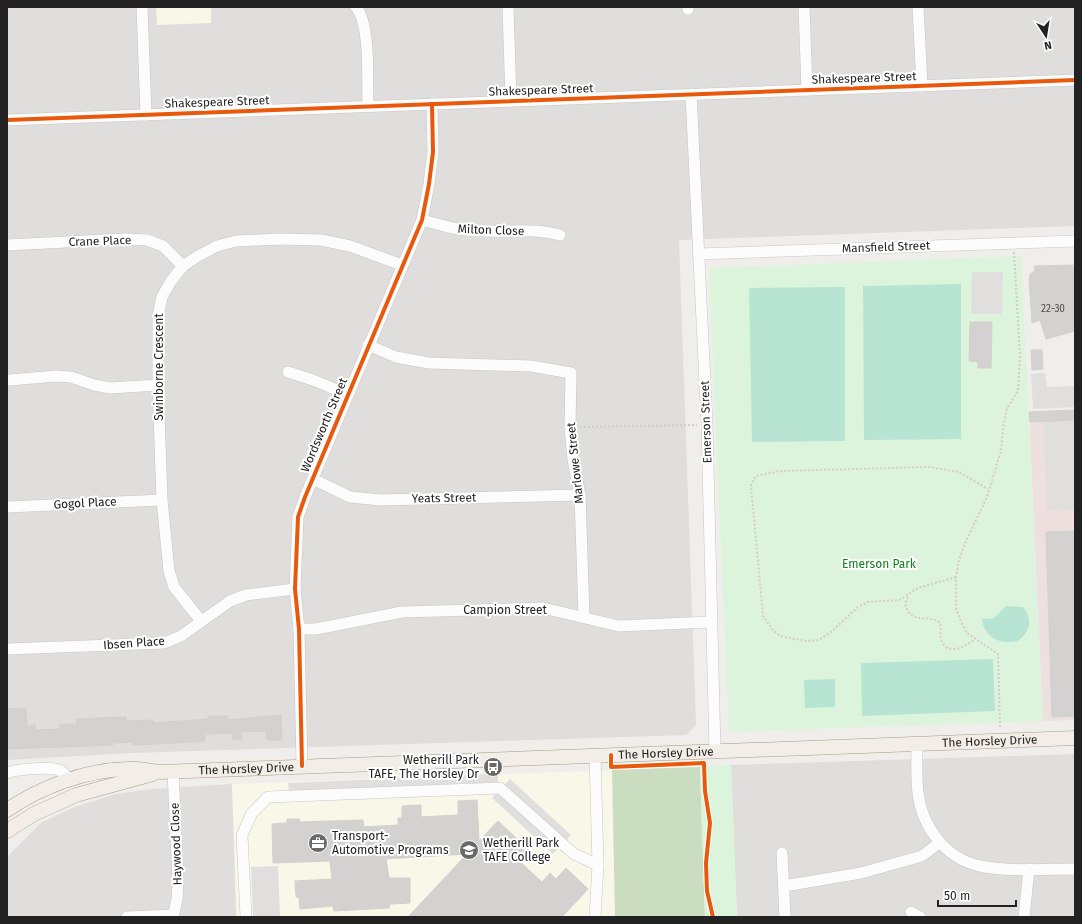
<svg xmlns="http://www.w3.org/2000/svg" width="1082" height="924" viewBox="0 0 1082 924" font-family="'Fira Sans',sans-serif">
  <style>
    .residential { fill: #dfdedc }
    .commercial { fill: #ede0de }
    .education { fill: #f8f7e8 }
    .forest { fill: #cbddc1 }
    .park { fill: #dbf4db }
    .pitch { fill: #b8e5d3 }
    .parking { fill: #e0dfde }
    .building { fill: #d4d2d0; stroke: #d3d0cc }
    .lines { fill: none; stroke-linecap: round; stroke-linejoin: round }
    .minor-casing { stroke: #c7c6c5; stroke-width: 12 }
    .major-casing { stroke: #a69d87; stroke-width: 15 }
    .path { stroke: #d7cbc9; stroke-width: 2; stroke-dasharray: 2 2; stroke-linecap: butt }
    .minor { stroke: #fdfcfc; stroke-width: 11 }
    .major { stroke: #f2ede7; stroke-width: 14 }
    .cycleway-casing { stroke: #fff; stroke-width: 6 }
    .cycleway { stroke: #e8590c; stroke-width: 4 }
    .labels { text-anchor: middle; stroke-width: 4; stroke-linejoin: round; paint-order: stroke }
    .number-label { font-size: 10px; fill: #4e4e4e }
    .street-label { font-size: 12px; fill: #222; stroke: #fff }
    .park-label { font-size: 12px; fill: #10801c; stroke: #fff }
    .poi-label { font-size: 12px; fill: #222; stroke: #fff; text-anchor: start }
  </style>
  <rect width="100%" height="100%" fill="#f0eeeb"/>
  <g class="residential">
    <path d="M7 7H1075V226L679 240 696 725 686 735 132 753 7 760Z"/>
    <path d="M1075 754V917H737L731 765Z"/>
    <path d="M232 784 236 917H7V857L42 822 75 807 115 794 153 789Z"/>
  </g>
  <path class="commercial" d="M1075 410V720L1043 721 1029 412Z"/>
  <g class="education">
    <path d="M156 7H211V23L157 25Z"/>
    <path d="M700 767 705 917H237L232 784Z"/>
  </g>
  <path class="forest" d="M700 767 705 917H615L612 770Z"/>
  <g class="park">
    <path d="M1021 256 1043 721 729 732 709 268Z"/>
    <path d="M731 765 737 917H705L700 767Z"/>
  </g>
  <g class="pitch">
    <path d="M961 284V439L864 440 863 286Z"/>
    <path d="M845 287V441L752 442 749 288Z"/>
    <path d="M1006 606 1023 607C1033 619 1031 631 1018 641 1001 645 984 638 982 619L994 618Z"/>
    <path d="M993 659 995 711 862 716 861 663Z"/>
    <path d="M835 679V707L805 708 804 680Z"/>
  </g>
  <g class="parking">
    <path d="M972 272H1003L1002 314H971Z"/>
    <path d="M1045 373 1047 387 1075 386V407L1033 409 1031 374Z"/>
    <path d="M1075 420V509L1047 510 1043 421Z"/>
    <path d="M498 774V782L289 791 288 783Z"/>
    <path d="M510 779 571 835 553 854 492 798Z"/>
    <path d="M278 866 280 917H253L251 867Z"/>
  </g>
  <g class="building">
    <path d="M1075 265V331L1046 339 1040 320 1032 323 1029 280 1030 274 1035 271 1034 266Z"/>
    <path d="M970 322H992L991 368H978V362L969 361Z"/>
    <path d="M1031 350H1042L1043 369 1032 370Z"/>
    <path d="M1075 410V420L1030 422 1029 412Z"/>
    <path d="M1075 531V716L1052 717 1046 532Z"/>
    <path d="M26 708 27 726 35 725 36 730 60 729V724H77L76 719 99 718 126 717 127 721 153 720V723L208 719V716H227V720L281 715 282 740H267L266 731 241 732 242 739 233 740 232 733 205 734V741L177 743 133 745V742L113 743V745L7 749V709Z"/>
    <path d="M477 800 479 841 498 821 528 849 518 860 542 882 550 873 556 879 566 868 588 889 562 917H408L467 854 386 859 389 878H410V903L390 904 389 908 334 911 333 906 300 909 299 897H296L295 881 332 879 330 861 273 863 272 824 287 823V819H299L300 822 363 820 364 827 398 825V818H402V806L421 805V817L458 815V801Z"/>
  </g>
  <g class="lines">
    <defs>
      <g id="minor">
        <path d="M142 7 146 115"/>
        <path d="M356 7C371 25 367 82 368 106"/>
        <path d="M508 7 511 101"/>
        <path d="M804 7 807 90"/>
        <path d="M918 7 922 86"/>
        <path d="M688 9V7"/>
        <path d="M691 94 707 424 715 751"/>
        <path d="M7 120 1075 80"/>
        <path d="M422 220C441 225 459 231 480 231 507 232 534 228 560 235"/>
        <path d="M7 245 125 239 147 240 163 246 183 266"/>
        <path d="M698 254 1075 241"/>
        <path d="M368 345 396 357 429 363 531 366 571 373 570 427 573 460 580 495 584 616"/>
        <path d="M288 372 313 380 347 394"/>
        <path d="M10 380 56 376 71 377 94 385 110 388 158 385"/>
        <path d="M313 479 350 497 380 500 580 495"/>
        <path d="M7 507 162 500"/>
        <path d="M201 621 174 587 169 571 162 500 158 385V316L162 297 171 281 183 266 198 256 217 246 236 241 280 239 321 240 350 246 402 265"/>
        <path d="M299 629H316L402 612 543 608 619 626 710 622"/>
        <path d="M7 649 164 643 181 636 230 601 246 595 295 589"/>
        <path d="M917 744C917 760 916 777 918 793 922 827 946 859 980 866 1010 872 1044 869 1075 869"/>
        <path d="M595 756 598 865 595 917"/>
        <path d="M302 766 299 629 295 589 298 517 305 497 422 220 429 184 433 152 432 104"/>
        <path d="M7 773C16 769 53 766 61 771 64 773 67 777 70 780"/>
        <path d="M782 853 785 917"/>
        <path d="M784 886 861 873 922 856 939 843"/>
        <path d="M911 912 920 917"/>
        <path d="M127 917 173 915"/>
        <path d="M173 917 177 899 178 881 173 771"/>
        <path d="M246 917 242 835 252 813 268 797 500 788 574 854 598 865"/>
        <path d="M1024 917 1029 869"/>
      </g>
      <g id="major">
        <path id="s1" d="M7 810C41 787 85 770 127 769 138 768 150 771 161 772L1075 738"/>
        <path d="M7 831 34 814 76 795 153 774"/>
      </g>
    </defs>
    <use href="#minor" class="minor-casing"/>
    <use href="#major" class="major-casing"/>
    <g class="path">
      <path d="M580 427 697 425"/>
      <path d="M956 577 918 588 899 600 868 602 858 607 830 633 818 640 806 641 780 636 772 629 763 616 751 485 756 476 780 471 929 467 959 472 988 489"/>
      <path d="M908 597 905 604C912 627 927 612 940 623 942 629 939 637 942 642 949 656 967 646 975 639"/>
      <path d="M1000 727 998 654 967 633 962 624 956 608V577L959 560 966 541 987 497 1001 451 1003 428 1007 408 1018 391 1020 357 1014 252"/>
    </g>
    <use href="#minor" class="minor"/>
    <use href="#major" class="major"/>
    <defs>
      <g id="cycleway">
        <path d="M7 120 1075 80"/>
        <path d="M611 755V767L704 763 705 791 710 823 706 863 707 891 713 917"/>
        <path d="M302 766 299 629 295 589 298 517 305 497 422 220 429 184 433 152 432 104"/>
      </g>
    </defs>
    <use href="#cycleway" class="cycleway-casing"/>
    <use href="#cycleway" class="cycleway"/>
  </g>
  <defs>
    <symbol id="bus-disc" viewBox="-11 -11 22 22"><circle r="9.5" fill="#6a6968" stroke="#fff"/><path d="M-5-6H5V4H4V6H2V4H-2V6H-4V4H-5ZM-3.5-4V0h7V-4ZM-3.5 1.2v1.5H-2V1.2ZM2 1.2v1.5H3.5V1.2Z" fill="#fff"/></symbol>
    <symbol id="office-disc" viewBox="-11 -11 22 22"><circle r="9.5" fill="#6a6968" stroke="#fff"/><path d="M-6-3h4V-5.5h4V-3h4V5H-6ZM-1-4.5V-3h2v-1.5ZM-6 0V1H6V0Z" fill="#fff"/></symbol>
    <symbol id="university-disc" viewBox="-11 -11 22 22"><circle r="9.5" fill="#6a6968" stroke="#fff"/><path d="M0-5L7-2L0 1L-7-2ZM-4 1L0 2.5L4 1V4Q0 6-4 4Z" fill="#fff"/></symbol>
  </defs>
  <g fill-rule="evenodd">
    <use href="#bus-disc" x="482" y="756" width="22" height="22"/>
    <use href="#office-disc" x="307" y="832" width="22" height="22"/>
    <use href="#university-disc" x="458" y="839" width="22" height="22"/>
  </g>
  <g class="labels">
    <g class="number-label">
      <text x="1053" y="312">22-30</text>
    </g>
    <g class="street-label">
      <text transform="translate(864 78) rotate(-2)" y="4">Shakespeare Street</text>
      <text transform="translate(541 90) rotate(-2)" y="4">Shakespeare Street</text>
      <text transform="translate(217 102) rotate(-2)" y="4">Shakespeare Street</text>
      <text transform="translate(491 230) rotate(2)" y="4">Milton Close</text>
      <text transform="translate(100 241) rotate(-2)" y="4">Crane Place</text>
      <text transform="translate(886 247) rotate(-2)" y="4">Mansfield Street</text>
      <text transform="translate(159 367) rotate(-90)" y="4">Swinborne Crescent</text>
      <text transform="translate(706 422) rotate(-92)" y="4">Emerson Street</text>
      <text transform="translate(324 425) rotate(-67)" y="4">Wordsworth Street</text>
      <text transform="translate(575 463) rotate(-96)" y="4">Marlowe Street</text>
      <text transform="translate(444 498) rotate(-1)" y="4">Yeats Street</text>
      <text transform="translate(85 503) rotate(-3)" y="4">Gogol Place</text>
      <text x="505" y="614">Campion Street</text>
      <text transform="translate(134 643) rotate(-4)" y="4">Ibsen Place</text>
      <text dy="4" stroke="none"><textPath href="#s1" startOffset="992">The Horsley Drive</textPath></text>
      <text dy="4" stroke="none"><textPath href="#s1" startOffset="668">The Horsley Drive</textPath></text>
      <text dy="4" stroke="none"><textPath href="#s1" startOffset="248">The Horsley Drive</textPath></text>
      <text transform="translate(176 844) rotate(-92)" y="4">Haywood Close</text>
    </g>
    <g class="park-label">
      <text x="879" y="568">Emerson Park</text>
    </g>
    <g class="poi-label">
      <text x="479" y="764" text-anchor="end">Wetherill Park<tspan x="479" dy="14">TAFE, The Horsley Dr</tspan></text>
      <text x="332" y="840">Transport-<tspan x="332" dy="14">Automotive Programs</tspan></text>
      <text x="483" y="847">Wetherill Park<tspan x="483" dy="14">TAFE College</tspan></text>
    </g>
  </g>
  <rect width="1082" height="924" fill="none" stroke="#222222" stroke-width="16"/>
  <g transform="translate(1046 36) rotate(168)" stroke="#ffffff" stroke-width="3" paint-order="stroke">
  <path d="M0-3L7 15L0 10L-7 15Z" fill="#222222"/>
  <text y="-6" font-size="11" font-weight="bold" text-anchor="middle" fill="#222222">N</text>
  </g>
  <path d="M938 900v6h78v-6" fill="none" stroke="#222222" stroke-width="2"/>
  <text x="944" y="900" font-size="12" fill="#222222" stroke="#ffffff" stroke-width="3" paint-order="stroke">50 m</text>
</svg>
